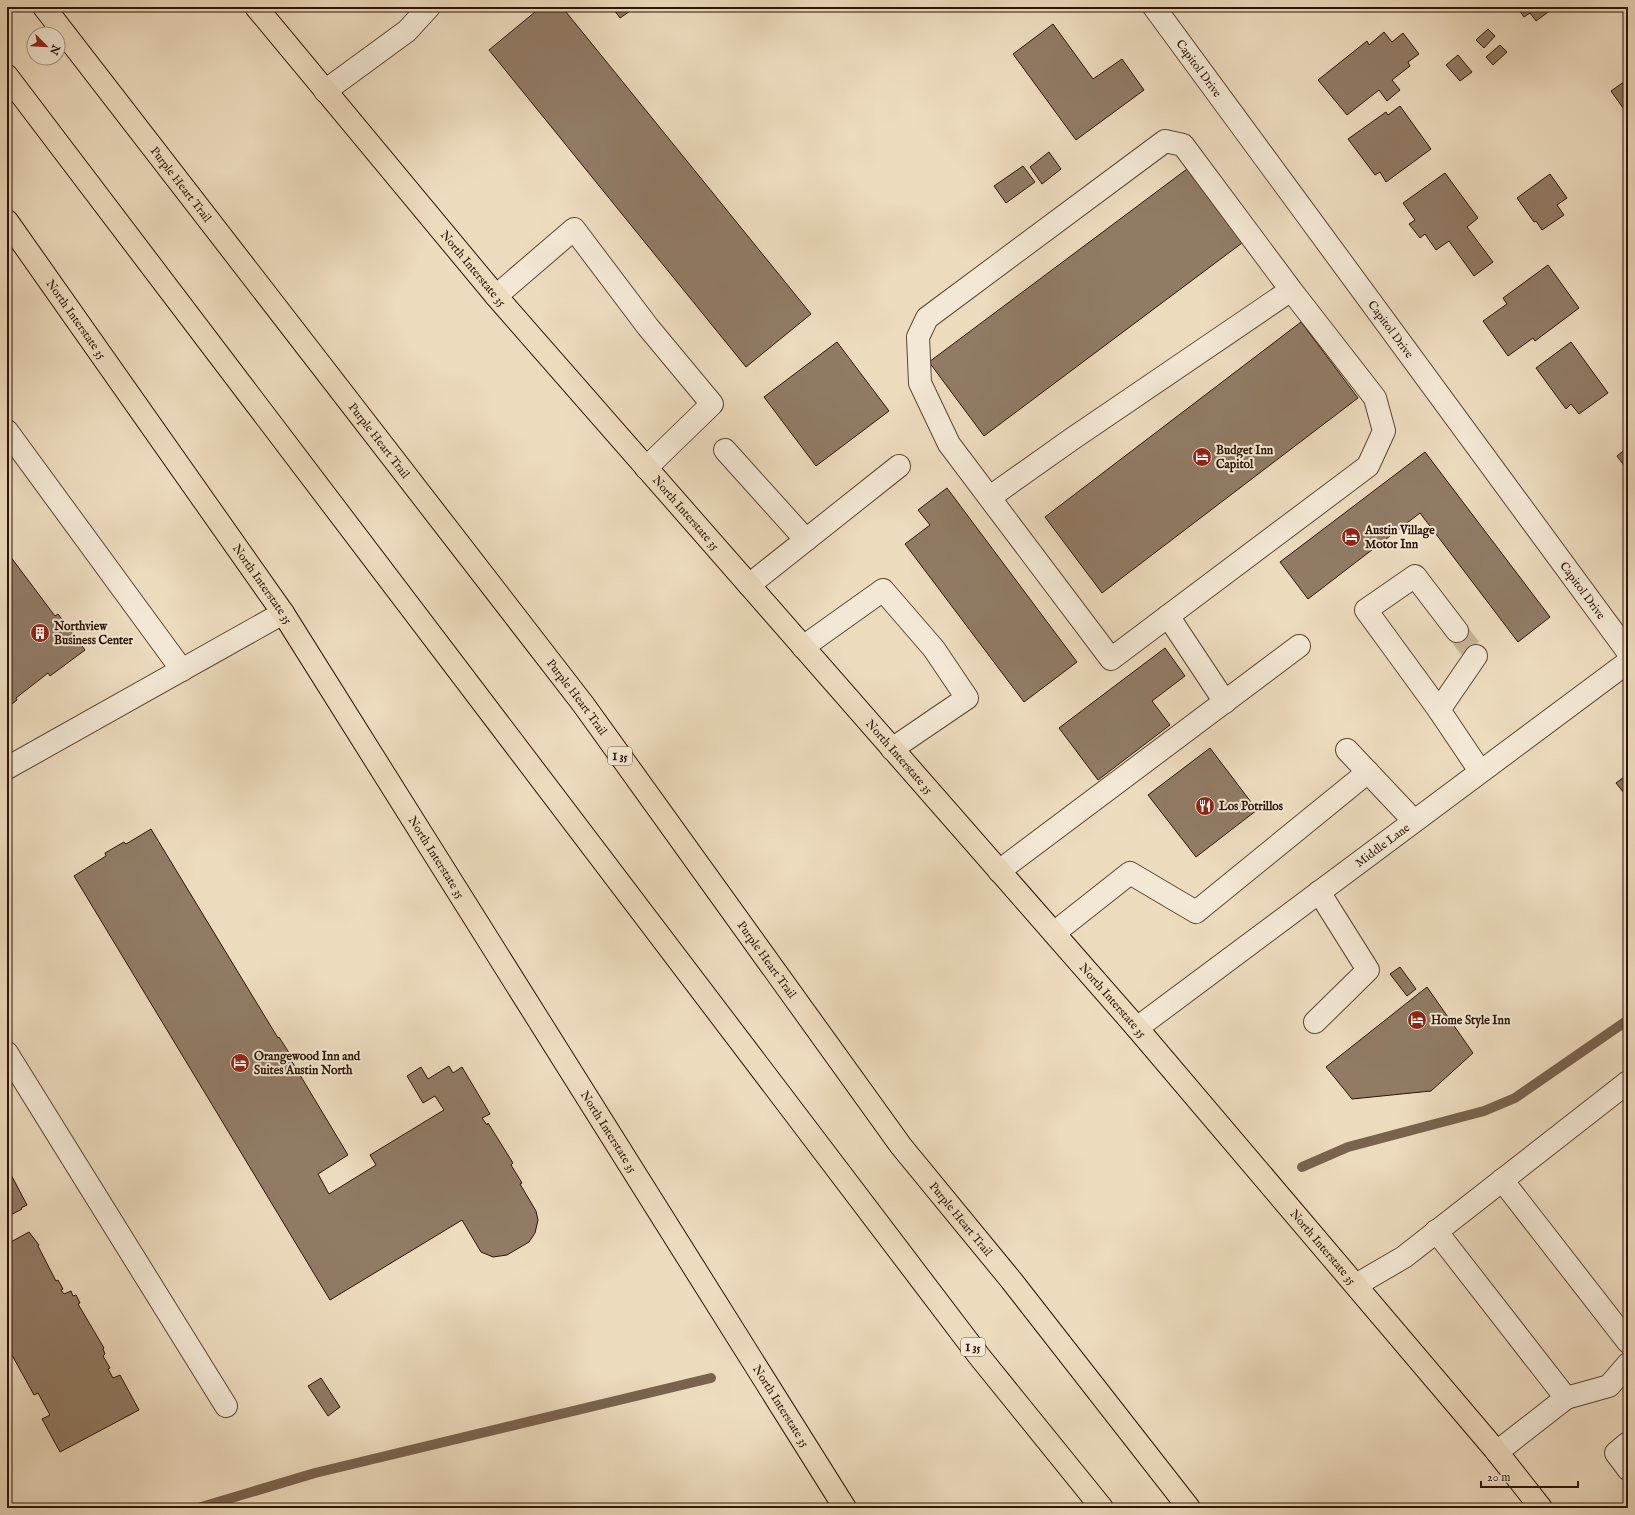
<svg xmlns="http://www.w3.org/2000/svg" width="1635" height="1515" viewBox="0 0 1635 1515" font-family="'IM FELL English',serif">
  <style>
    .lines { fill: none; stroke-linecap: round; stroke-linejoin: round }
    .stream { stroke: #79634e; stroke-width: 10 }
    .building { fill: #917b65; stroke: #2d1405 }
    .minor-tunnel { stroke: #c7b399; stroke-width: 22; stroke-dasharray: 22 11; stroke-linecap: butt }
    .minor-casing { stroke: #5d4633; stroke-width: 24 }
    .major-casing { stroke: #2d1405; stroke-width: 24 }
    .highway-casing { stroke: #2d1405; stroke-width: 24 }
    .minor { stroke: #f3e8d5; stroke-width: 22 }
    .major { stroke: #eddbbe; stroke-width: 22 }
    .highway { stroke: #eddbbe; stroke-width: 22 }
    .labels { text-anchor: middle; stroke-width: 4; stroke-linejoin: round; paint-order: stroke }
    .shield { fill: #f3e8d5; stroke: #685443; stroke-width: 1 }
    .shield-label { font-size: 11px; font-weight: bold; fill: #2d1405 }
    .street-label { font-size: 12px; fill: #2d1405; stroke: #f3e8d5 }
    .poi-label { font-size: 12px; font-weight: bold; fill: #2d1405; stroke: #f3e8d5; text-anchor: start }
  </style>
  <rect width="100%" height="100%" fill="#eddbbe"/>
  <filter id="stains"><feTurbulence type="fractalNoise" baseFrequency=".005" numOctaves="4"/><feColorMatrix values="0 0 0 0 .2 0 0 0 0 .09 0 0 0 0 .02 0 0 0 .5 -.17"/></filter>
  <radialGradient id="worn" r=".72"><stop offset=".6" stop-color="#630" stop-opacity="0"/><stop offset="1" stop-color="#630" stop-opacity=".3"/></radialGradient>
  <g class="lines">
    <g class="stream">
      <path d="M1302 1167 1348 1147 1484 1111 1515 1098 1628 1020"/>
      <path d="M198 1508 315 1473 711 1378"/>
    </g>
  </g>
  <g class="building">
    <path d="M541 7H562L811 314 746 367 489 50Z"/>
    <path d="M612 7H636L620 18Z"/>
    <path d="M1517 7H1555L1536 21 1530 13 1524 17Z"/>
    <path d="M1053 24 1093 79 1122 59 1144 90 1076 140 1013 54Z"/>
    <path d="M1488 29 1495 36 1484 48 1476 40Z"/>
    <path d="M1384 32 1392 42 1403 33 1419 54 1408 62 1410 66 1392 80 1400 90 1387 101 1379 90 1347 115 1318 80 1367 41 1369 45Z"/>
    <path d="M1500 45 1507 52 1493 65 1486 57Z"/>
    <path d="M1458 55 1472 72 1460 81 1446 65Z"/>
    <path d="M1628 79V115L1611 91Z"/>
    <path d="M1400 106 1431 149 1386 182 1380 172 1375 175 1348 139 1386 112 1388 115Z"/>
    <path d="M1049 152 1061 169 1042 184 1030 167Z"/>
    <path d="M1023 166 1035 182 1006 203 994 186Z"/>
    <path d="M1187 169 1242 243 984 436 929 362Z"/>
    <path d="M1445 173 1478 218 1467 227 1493 262 1474 276 1449 241 1436 250 1425 234 1420 238 1409 224 1415 220 1403 203Z"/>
    <path d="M1550 174 1567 198 1557 205 1564 215 1542 230 1536 221 1534 222 1517 198Z"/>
    <path d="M1548 265 1579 308 1535 341 1533 338 1508 356 1483 321 1507 304 1503 298Z"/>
    <path d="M1301 322 1358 398 1102 593 1045 517Z"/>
    <path d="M837 342 889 411 816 466 764 397Z"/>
    <path d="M1571 342 1608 393 1579 414 1571 404 1566 409 1536 368Z"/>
    <path d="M1628 447V471L1617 456Z"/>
    <path d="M1425 452 1550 617 1518 642 1420 513 1308 599 1280 562Z"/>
    <path d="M947 488 1077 662 1024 702 905 544 930 525 918 510Z"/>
    <path d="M7 552 55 616 58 614 85 650 50 676 48 673 16 698 17 700 7 708Z"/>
    <path d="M1165 648 1185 676 1152 701 1170 725 1098 780 1059 728Z"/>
    <path d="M1210 748 1257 810 1196 857 1148 795Z"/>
    <path d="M1628 774V798L1616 783Z"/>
    <path d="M151 829 278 1038 279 1037 293 1059 291 1060 348 1155 318 1174 329 1194 376 1165 370 1155 444 1110 435 1096 423 1103 407 1076 421 1067 428 1079 449 1066 453 1073 462 1067 490 1114 482 1118 487 1125 488 1123 513 1163 511 1165 522 1183 520 1184 536 1211 538 1220 535 1233 529 1242 507 1255 493 1257 481 1252 462 1220 330 1300 74 876 106 856 105 853 124 842 126 844Z"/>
    <path d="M1400 967 1416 989 1407 996 1390 974Z"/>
    <path d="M1427 987 1473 1053 1431 1091 1352 1099 1326 1067Z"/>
    <path d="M7 1167 27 1205 21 1208 22 1209 7 1217Z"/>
    <path d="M29 1232 39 1245 38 1246 56 1281 58 1280 63 1289 61 1290 64 1294 71 1291 73 1296 76 1295 80 1303 78 1304 104 1348 103 1349 105 1354 103 1356 110 1368 108 1369 113 1378 120 1375 139 1410 60 1452 42 1419 50 1415 38 1393 34 1395 7 1346V1244Z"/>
    <path d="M321 1378 340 1407 328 1416 308 1386Z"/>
  </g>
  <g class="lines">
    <path class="minor-tunnel" d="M1457 631 1476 656"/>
    <defs>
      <g id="minor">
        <path id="s1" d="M1154 7 1628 652"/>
        <path d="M325 91 407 31 429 7"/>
        <path d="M496 296 574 229 648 327 712 404 646 468"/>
        <path d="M7 431 182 670"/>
        <path d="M725 450 806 540"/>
        <path d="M990 497 1072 439 1291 290 1183 145 1165 141 927 318 918 337 920 383 949 444 1111 659 1368 466 1384 431 1375 398 1291 290"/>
        <path d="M749 585 899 466"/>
        <path d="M1168 616 1225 702"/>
        <path d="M803 647 883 590 934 649 967 698 892 749"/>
        <path d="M1476 656 1439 710 1480 771"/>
        <path d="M1439 710 1366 610 1415 576 1457 631"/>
        <path d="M1347 750 1414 821"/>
        <path d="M7 768 283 613"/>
        <path d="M999 871 1299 646"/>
        <path d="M1054 933 1130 873 1196 912 1368 772"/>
        <path d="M1315 1022 1368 970 1319 892"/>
        <path id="s2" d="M1137 1028 1628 662"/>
        <path d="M7 1053 226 1406"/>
        <path d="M1502 1180 1628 1342"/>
        <path d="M1436 1231 1566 1398 1497 1452"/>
        <path d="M1356 1285 1404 1257 1628 1082"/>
        <path d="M1566 1398 1609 1386 1628 1364"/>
        <path d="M1628 1443 1616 1453 1628 1469"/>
      </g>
      <g id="major">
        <path id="s3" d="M256 7 496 296 1137 1028 1497 1452 1541 1508"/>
        <path id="s4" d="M7 221 283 613 845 1508"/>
      </g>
      <g id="highway">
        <path id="s5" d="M44 7 583 704 901 1146 1011 1280 1189 1508"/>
        <path d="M7 76 979 1356 1102 1508"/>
      </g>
    </defs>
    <use href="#minor" class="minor-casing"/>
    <use href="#major" class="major-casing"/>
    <use href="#highway" class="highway-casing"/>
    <use href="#minor" class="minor"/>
    <use href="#major" class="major"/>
    <use href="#highway" class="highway"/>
  </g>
  <defs>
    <symbol id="hotel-disc" viewBox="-11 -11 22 22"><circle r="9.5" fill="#8f2418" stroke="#f3e8d5"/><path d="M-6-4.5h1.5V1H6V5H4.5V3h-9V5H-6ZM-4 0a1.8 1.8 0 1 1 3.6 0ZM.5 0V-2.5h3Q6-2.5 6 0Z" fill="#fff"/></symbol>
    <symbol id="building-disc" viewBox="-11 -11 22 22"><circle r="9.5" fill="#8f2418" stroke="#f3e8d5"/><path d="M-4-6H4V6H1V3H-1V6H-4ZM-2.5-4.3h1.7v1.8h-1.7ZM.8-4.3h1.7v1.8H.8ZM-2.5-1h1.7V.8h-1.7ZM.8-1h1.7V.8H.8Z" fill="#fff"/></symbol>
    <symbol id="restaurant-disc" viewBox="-11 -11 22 22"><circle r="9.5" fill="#8f2418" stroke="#f3e8d5"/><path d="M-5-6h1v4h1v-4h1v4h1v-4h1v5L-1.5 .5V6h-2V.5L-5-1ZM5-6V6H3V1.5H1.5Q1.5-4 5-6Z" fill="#fff"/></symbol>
  </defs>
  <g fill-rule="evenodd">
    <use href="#hotel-disc" x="1191" y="446" width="22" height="22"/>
    <use href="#hotel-disc" x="1340" y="526" width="22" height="22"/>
    <use href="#building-disc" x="29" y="622" width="22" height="22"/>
    <use href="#restaurant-disc" x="1194" y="795" width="22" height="22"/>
    <use href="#hotel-disc" x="1406" y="1009" width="22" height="22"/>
    <use href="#hotel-disc" x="229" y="1052" width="22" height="22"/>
  </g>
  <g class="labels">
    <g class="shield">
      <rect x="608" y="747" width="24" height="18" rx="3"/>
      <rect x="961" y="1338" width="24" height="18" rx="3"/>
    </g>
    <g class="shield-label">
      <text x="620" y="760">I 35</text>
      <text x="973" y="1351">I 35</text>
    </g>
    <g class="street-label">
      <text dy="4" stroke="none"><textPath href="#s1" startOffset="76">Capitol Drive</textPath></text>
      <text dy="4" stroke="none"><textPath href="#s5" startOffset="224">Purple Heart Trail</textPath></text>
      <text dy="4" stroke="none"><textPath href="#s3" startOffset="340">North Interstate 35</textPath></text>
      <text dy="4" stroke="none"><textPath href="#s4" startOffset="120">North Interstate 35</textPath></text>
      <text dy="4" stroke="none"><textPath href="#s1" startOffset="400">Capitol Drive</textPath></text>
      <text dy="4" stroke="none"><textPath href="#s5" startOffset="548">Purple Heart Trail</textPath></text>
      <text dy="4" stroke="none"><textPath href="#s3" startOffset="664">North Interstate 35</textPath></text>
      <text dy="4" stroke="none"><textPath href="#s4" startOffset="444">North Interstate 35</textPath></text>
      <text dy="4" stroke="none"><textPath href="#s1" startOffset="724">Capitol Drive</textPath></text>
      <text dy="4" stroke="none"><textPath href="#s5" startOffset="872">Purple Heart Trail</textPath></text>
      <text dy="4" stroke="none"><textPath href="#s3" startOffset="988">North Interstate 35</textPath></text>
      <text dy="4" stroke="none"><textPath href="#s2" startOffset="306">Middle Lane</textPath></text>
      <text dy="4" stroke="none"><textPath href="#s4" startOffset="768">North Interstate 35</textPath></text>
      <text dy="4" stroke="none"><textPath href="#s5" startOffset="1196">Purple Heart Trail</textPath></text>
      <text dy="4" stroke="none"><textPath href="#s3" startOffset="1312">North Interstate 35</textPath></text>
      <text dy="4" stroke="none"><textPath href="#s4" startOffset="1092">North Interstate 35</textPath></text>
      <text dy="4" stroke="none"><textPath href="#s5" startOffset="1520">Purple Heart Trail</textPath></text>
      <text dy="4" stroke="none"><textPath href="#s3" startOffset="1636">North Interstate 35</textPath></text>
      <text dy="4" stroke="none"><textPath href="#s4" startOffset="1416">North Interstate 35</textPath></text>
    </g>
    <g class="poi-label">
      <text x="1216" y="454">Budget Inn<tspan x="1216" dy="14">Capitol</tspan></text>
      <text x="1365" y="534">Austin Village<tspan x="1365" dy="14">Motor Inn</tspan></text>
      <text x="54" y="630">Northview<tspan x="54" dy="14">Business Center</tspan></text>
      <text x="1219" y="810">Los Potrillos</text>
      <text x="1431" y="1024">Home Style Inn</text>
      <text x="254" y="1060">Orangewood Inn and<tspan x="254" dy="14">Suites Austin North</tspan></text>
    </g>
  </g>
  <rect width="1635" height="1515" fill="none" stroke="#eddbbe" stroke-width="24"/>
  <rect x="8" y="8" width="1619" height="1499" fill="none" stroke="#2d1405" stroke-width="2"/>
  <rect x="12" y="12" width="1611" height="1491" fill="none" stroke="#2d1405"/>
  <g transform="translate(46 46) rotate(114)"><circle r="19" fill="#f3e8d5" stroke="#a49382"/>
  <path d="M0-3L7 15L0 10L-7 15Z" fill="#8f2418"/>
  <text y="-6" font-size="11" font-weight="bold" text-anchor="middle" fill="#2d1405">N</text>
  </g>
  <path d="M1481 1481v6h97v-6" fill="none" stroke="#2d1405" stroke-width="2"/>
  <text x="1487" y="1481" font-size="12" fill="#2d1405" stroke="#f3e8d5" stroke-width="3" paint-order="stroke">20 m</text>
  <rect width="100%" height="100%" filter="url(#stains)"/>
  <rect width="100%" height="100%" fill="url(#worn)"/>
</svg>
